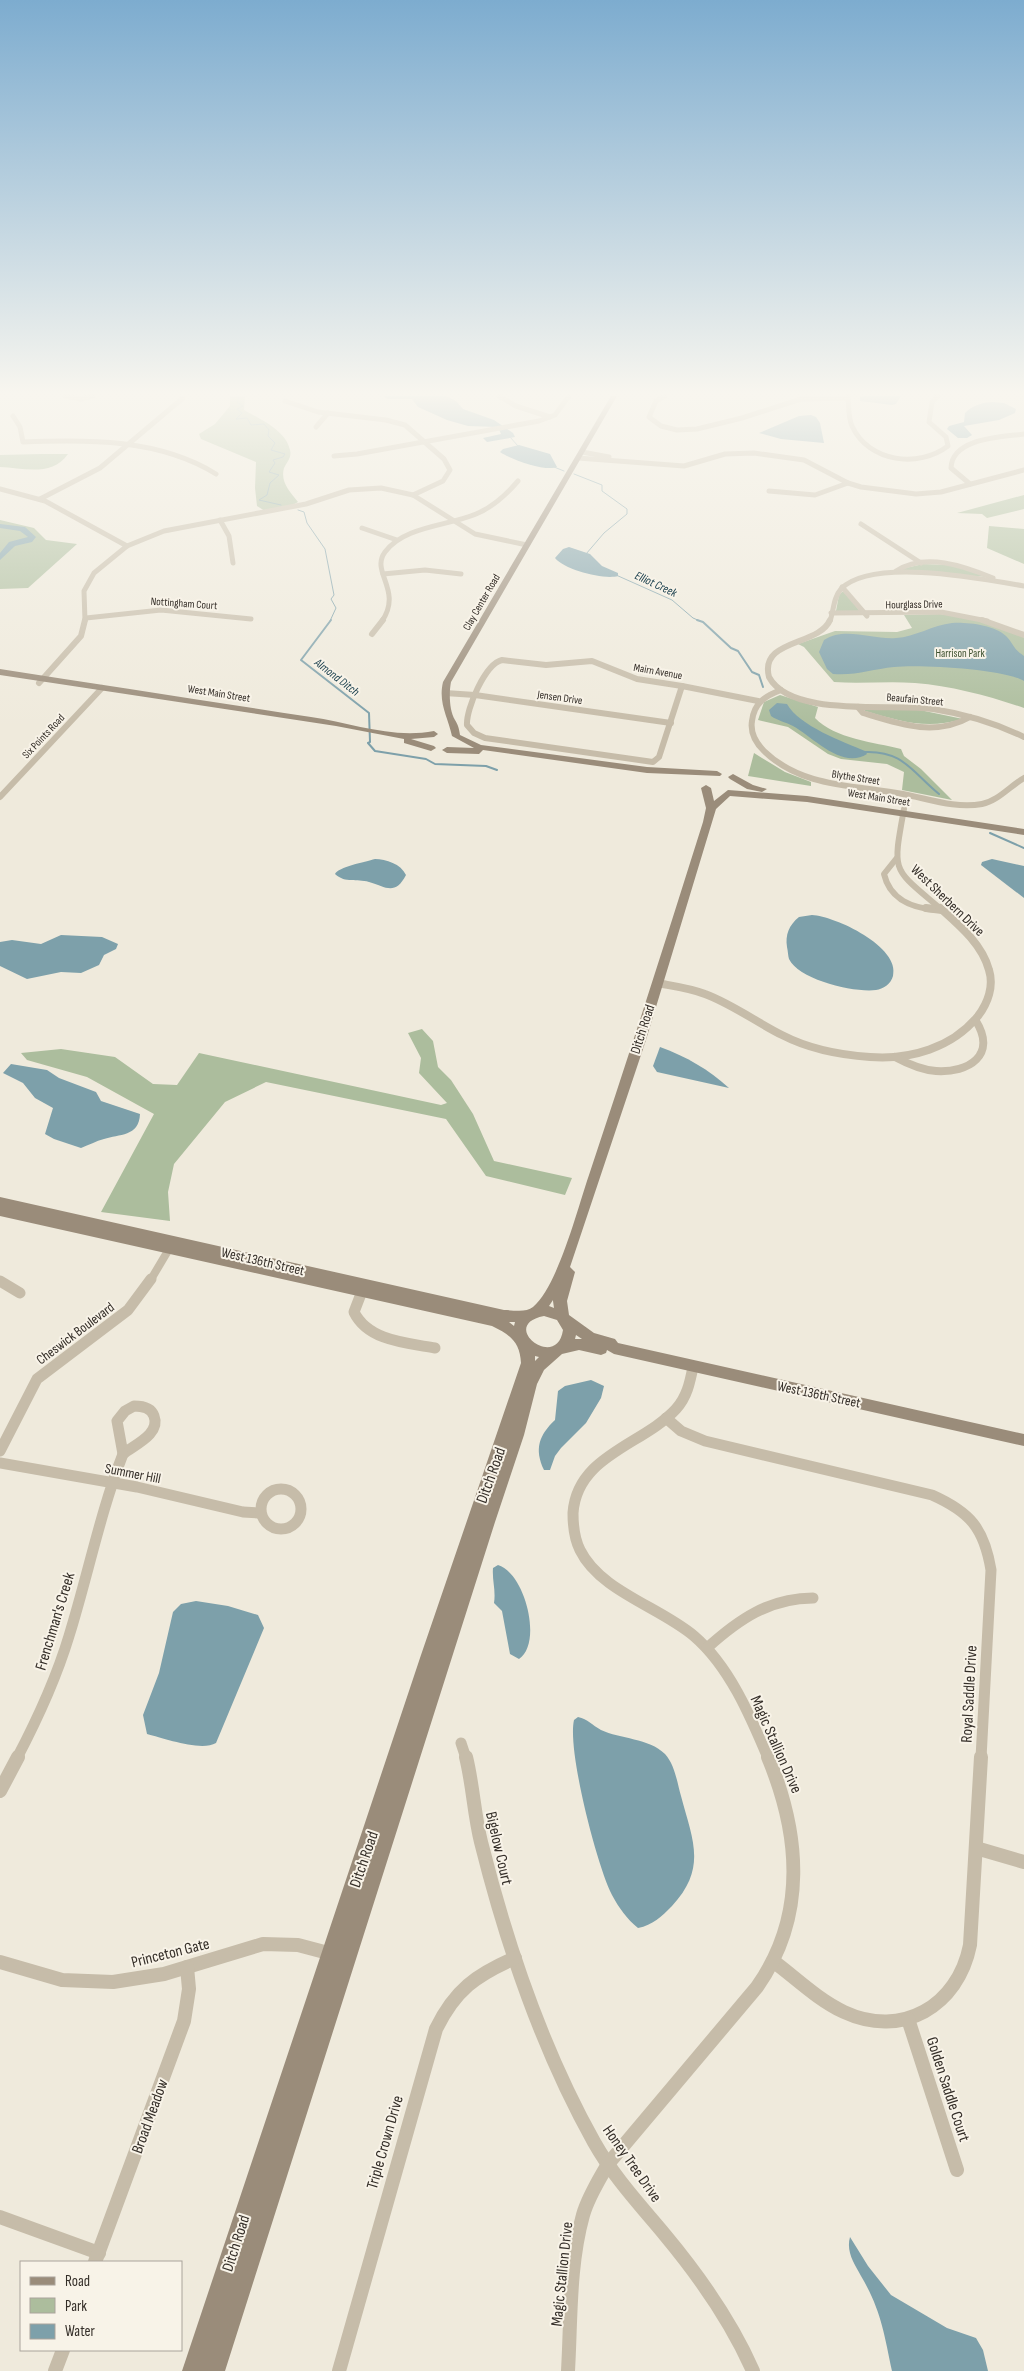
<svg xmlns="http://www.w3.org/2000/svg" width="1024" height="2371" viewBox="0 0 1024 2371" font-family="'Sofia Sans Condensed',sans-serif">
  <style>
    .green { fill: #acbd9d }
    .water { fill: #7da0aa }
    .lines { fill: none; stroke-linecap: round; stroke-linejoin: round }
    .stream-far1 { stroke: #7da0aa; stroke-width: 1 }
    .stream { stroke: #7da0aa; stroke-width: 2 }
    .river { fill: #7da0aa; fill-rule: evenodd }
    .street-far4 { stroke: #c6bca9; stroke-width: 5 }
    .street-far3 { stroke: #c6bca9; stroke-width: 6 }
    .street-far2 { stroke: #c6bca9; stroke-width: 8 }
    .street-far1 { stroke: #c6bca9; stroke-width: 11 }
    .street { stroke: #c6bca9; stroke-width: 14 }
    .secondary { fill: #9a8c7a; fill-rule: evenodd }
    .labels { text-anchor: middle; stroke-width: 4; stroke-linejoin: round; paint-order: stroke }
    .far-street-label { font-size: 11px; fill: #342e28; stroke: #f8f3e8 }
    .far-park-label { font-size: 11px; fill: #3d502e; stroke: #f8f3e8 }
    .far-water-label { font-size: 12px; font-style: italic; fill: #214552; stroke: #f8f3e8 }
    .street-label { font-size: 14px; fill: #342e28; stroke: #f8f3e8 }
    .near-street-label { font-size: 16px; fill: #342e28; stroke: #f8f3e8 }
  </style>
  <rect width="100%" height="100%" fill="#efeadc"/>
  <g class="green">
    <path d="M230 396H245L244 410C260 419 286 430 290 450 292 457 287 462 284 468 280 482 290 492 298 502L291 506 265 511 257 506 255 488 256 462 201 439 199 434 215 424 230 406Z"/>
    <path d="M42 454H68C52 477 24 468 0 467V455Z"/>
    <path d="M1024 495V509L987 518 982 514 957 513Z"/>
    <path d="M0 520 34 528 46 540 77 544 28 588 0 589Z"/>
    <path d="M989 526 1024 529V564L987 548Z"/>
    <path d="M923 564 951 565 988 577 900 571 901 569Z"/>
    <path d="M842 592H844L860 611H836L839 595Z"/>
    <path d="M940 614 970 618 1024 637V708C989 696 952 686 915 683 888 681 860 684 834 682L804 647 798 644 835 631 897 632 912 628 904 615Z"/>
    <path d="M780 695 818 707 815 718C835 739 874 742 901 749L904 756 921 769 952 800 902 790 904 772 887 764 841 759 828 754 788 727 758 720 764 702Z"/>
    <path d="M864 709H915L963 719C926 730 900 721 865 711Z"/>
    <path d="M754 753 785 772 811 782V786L748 776Z"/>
    <path d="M422 1029 433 1041 438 1067 451 1080 473 1114 494 1161 572 1178 565 1195 486 1176 446 1119 266 1082 225 1102 174 1164 168 1192 170 1221 101 1212 154 1114 87 1077 27 1060 21 1053 61 1049 115 1057 153 1084 177 1085 199 1053 441 1105 447 1103 419 1073 421 1058 408 1033Z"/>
  </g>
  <g class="water">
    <path d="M383 396H446L456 401 463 409 494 420 513 433 515 437 487 442 483 438 501 434 498 427 468 426 447 420 418 407 412 399H388Z"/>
    <path d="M865 396H901L896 404 892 405 860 401V397Z"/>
    <path d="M993 402 1004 403 1016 409 1015 413 999 420 964 426 972 435 967 438H958L947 429 949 426 964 422 965 413C972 406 982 402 993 402Z"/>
    <path d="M811 415 816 417 820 423 824 443 781 439 759 433 799 416Z"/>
    <path d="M519 445 550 454 557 467C546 472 510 459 500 452L503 449Z"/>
    <path d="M569 547 590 554 602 566 618 573V576C604 580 565 570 555 558L563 549Z"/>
    <path d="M952 623C967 622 994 625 1006 636 1014 644 1012 648 1024 656V681C1005 669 919 664 894 667 873 669 855 676 833 674L827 669 819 652 824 640C845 626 873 640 896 638 915 637 933 625 952 623Z"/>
    <path d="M777 703 787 704C799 726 844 742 865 751L867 754C842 770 813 737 793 726 786 722 778 721 771 716L769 710Z"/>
    <path d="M375 859C386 859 401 864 406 875 395 896 386 887 369 882 356 878 346 884 335 874 338 867 365 862 375 859Z"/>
    <path d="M992 859 1024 866V898L981 865 982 862Z"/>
    <path d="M812 915C835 916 901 947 893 976 891 984 883 989 876 990 855 993 799 980 789 959 788 956 788 951 787 947 785 935 789 925 799 917Z"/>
    <path d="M61 935 102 937 118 944 116 949 104 955 99 965 81 973 61 972 27 979 0 966V942L12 940 41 944Z"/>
    <path d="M660 1047C687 1057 708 1069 729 1088L657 1072 653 1066Z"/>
    <path d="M11 1064 47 1070 59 1078 96 1092 101 1101 140 1114C139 1137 119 1134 104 1139 96 1141 89 1145 81 1148L54 1139 45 1134 53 1108 35 1098 23 1083 3 1073Z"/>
    <path d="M591 1380 604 1386 601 1398 586 1423 561 1448 555 1456 550 1470H544C534 1449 539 1435 555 1420L558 1391 565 1386Z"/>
    <path d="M498 1565C525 1573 543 1643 519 1659L510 1654 502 1611 494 1603C496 1590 492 1581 493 1568Z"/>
    <path d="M196 1601 228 1606 258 1615 264 1628 216 1743C201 1752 164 1738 147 1734L143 1715 159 1673 173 1612 181 1604Z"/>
    <path d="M578 1717C588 1719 592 1725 601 1730 620 1739 649 1738 665 1754 675 1765 677 1782 681 1796 693 1841 707 1868 672 1906 661 1917 653 1925 638 1928 627 1919 619 1908 612 1895 597 1866 567 1750 574 1720Z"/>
    <path d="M850 2237 868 2266 891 2295 947 2328 976 2338 983 2350 988 2371H892C884 2333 881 2310 861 2276 854 2263 846 2252 850 2237Z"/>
  </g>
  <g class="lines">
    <g class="stream-far1">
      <path d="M237 396 239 398 237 402 243 406 237 409 242 413 236 419 247 418 251 425 264 424 269 430 268 436 275 443 271 450 285 454 283 457 273 460 275 463 269 472 279 475 270 483 267 495 259 500 281 505"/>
      <path d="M510 437 518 446"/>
      <path d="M554 467 564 471"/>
      <path d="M574 474 602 485V491L627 509V514L604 533 586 554"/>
      <path d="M298 510 304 512 307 523 325 549 334 595 331 599 336 608 330 621"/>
      <path d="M616 575 672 600 693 618 700 621"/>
    </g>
    <g class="stream">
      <path d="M331 620 301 660 369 713 370 742 368 743 375 751 426 759 435 764 486 766 497 770"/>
      <path d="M697 620 703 622 731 648 738 651 752 672 759 675 763 687"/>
      <path d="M864 752C903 750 912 772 939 794"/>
      <path d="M990 833 1024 848"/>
    </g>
    <path class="river" d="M0 524 25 527 36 537 32 542 15 546 0 560V553L9 542 28 537 20 531 0 528Z"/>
    <g class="street-far4">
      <path d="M65 396 81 399 93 396"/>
      <path d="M499 396 516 406 550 417"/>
      <path d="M665 396 656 401 649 417 661 426 677 430 697 429 742 418 801 399 848 398"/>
      <path d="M848 396C849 406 848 417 852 426 869 463 919 468 948 446L946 437 929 422 932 402 938 396"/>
      <path d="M285 401 318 412 386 420 405 425 444 459 450 470 443 481 413 495"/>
      <path d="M13 416 20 427 23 442C88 439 160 439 216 474"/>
      <path d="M316 427 328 413"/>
      <path d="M582 452 609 457"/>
      <path d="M334 456 357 454 539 421 555 415 569 396"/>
      <path d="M578 458 684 466 725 454 754 453 804 460 848 483 861 487 916 494 941 492 1024 470"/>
      <path d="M970 484 951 468C952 438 1001 437 1024 434"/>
      <path d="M0 489 45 501 127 546"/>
      <path d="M769 491 815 495 848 483"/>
      <path d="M40 499 100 468 183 398"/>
      <path d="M220 520 229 536 233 563"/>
      <path d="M861 524 921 563"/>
      <path d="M362 528 397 540"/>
      <path d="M896 571C925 552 964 566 993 578"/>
      <path d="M383 574 425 570 461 574"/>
      <path d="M842 587 867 616"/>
      <path d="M831 613 941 612 987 621"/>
      <path d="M86 618 161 610 251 619"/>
      <path d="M85 621 84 591 94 573 127 546 164 531 306 504 349 490 381 488 413 495 475 534 527 545"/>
      <path d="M382 621C403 590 370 572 385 552 404 526 448 526 476 514 493 507 506 495 518 481"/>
      <path d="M830 621C834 610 833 598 841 589 872 557 983 579 1024 586"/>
    </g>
    <g class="street-far3">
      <path d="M830 620C819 646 759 639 769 677 791 718 891 703 933 709 965 714 995 723 1024 737"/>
      <path d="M982 620 1024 635"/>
      <path d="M372 634 383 620"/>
      <path d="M502 660 546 665 592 661 637 679 682 686 659 757 653 762 485 738 474 733 467 725C466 709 485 664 502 660Z"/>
      <path d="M39 683 81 636 85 620"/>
      <path d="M682 686 758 701"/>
      <path d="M781 690C765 696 754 703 752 721 750 733 756 743 764 751 802 788 855 785 903 794 929 799 956 809 982 804 998 801 1010 786 1024 778"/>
      <path d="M445 693 475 695 671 723"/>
      <path d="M858 707 863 713C899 724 935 737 970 717"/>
      <path d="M0 797 102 688"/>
      <path d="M904 809C892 875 892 867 942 910"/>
      <path d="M896 859 884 874C890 900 912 908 937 910"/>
    </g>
    <g class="street-far2">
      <path d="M926 908 942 910"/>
      <path d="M657 983C673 986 690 988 705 994 732 1004 756 1022 782 1035 809 1049 840 1055 870 1057 910 1060 952 1048 978 1016 988 1003 994 986 989 970 982 944 959 925 940 908"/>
      <path d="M895 1057C908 1064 921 1070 936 1071 969 1073 997 1055 976 1021"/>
      <path d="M150 1281 172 1244"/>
    </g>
    <g class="street-far1">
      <path d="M0 1281 20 1293"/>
      <path d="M364 1286 354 1312C368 1341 407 1343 435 1348"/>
      <path d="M693 1367C690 1382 687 1397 676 1409 643 1445 577 1455 573 1513 573 1525 574 1538 580 1550 600 1591 660 1607 694 1636 729 1666 750 1715 768 1758"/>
      <path d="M134 1406C142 1406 151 1407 154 1416 161 1434 134 1445 123 1454L117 1421 125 1411Z"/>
      <path d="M666 1418 681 1431 705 1441 932 1495C970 1512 984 1528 991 1570L981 1758"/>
      <path d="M0 1451 37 1379 128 1310 151 1279"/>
      <path d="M0 1463 137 1487 243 1512 259 1513"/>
      <circle cx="281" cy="1509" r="20"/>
      <path d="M707 1648C738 1620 769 1598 813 1598"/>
      <path d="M461 1743 466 1758"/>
      <path d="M17 1758C38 1718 56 1679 69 1636 88 1575 100 1513 123 1454"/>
    </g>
    <g class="street">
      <path d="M466 1757C473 1785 474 1814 481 1842 507 1946 542 2049 594 2142 613 2176 640 2205 665 2235 700 2277 731 2321 753 2371"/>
      <path d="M0 1791 18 1757"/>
      <path d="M976 1848 1024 1862"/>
      <path d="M773 1961C796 1978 818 2000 844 2012 902 2039 958 2006 970 1945L981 1757"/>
      <path d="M0 1962 62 1980 113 1982 164 1974 263 1944 298 1945 332 1954"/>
      <path d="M908 2019 957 2170"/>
      <path d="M0 2217 99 2253"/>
      <path d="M95 2262 184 2021 189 1989 187 1967"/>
      <path d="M55 2371 63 2350"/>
      <path d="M339 2371 436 2029C455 1990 476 1975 515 1958"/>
      <path d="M568 2371C571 2320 569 2265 583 2215 588 2197 599 2180 608 2164L757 1987C807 1916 800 1834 768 1757"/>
    </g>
    <g class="secondary">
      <path d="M611 396H617L451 682C449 692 449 710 455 720 458 725 459 728 460 735L481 745 647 767 717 771 722 774 720 776 647 773 483 750 479 754 447 753 442 750 447 747 474 748 452 736C448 717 438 703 443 682Z"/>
      <path d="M0 669C104 685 207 701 311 717 352 723 392 739 434 731L438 734 434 737 411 739 434 746 436 748 431 751 404 743V739L336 726 0 675Z"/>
      <path d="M733 774 753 785 767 789 762 792 747 789 730 779 728 777Z"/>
      <path d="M706 785 711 788 714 801 728 790 807 796 1024 829V835L807 802 730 796 716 809 646 1040 570 1267 575 1272 567 1301 569 1315 594 1333 615 1339 618 1343 1024 1434V1446L614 1354 607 1350 606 1353 601 1355 579 1350 562 1354 544 1370 537 1384 524 1435 495 1522 225 2371H182L421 1655 521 1363C520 1343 511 1335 492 1326L0 1216V1197L504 1310C513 1310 526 1313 533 1307 558 1286 578 1207 589 1175 628 1058 666 940 703 822L706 808 701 788ZM553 1300V1301L554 1308 549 1306ZM544 1316 557 1320 563 1330C557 1372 497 1325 544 1316ZM509 1322H515L514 1326ZM576 1335 582 1339H575ZM535 1356 539 1357 535 1361Z"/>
    </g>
  </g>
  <linearGradient id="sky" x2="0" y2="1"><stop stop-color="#7daccf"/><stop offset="0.54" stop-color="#f8f6ef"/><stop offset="1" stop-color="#f8f6ef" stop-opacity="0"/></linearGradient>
  <rect width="1024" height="728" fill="url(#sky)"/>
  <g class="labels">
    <g class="far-street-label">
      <text transform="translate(481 602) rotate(-60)" y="4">Clay Center Road</text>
      <text transform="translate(184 603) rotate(4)" y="4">Nottingham Court</text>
      <text transform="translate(914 604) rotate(-1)" y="4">Hourglass Drive</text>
      <text transform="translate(658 671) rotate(10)" y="4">Mairn Avenue</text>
      <text transform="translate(219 693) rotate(9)" y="4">West Main Street</text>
      <text transform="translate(560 697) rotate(8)" y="4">Jensen Drive</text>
      <text transform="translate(915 699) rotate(5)" y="4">Beaufain Street</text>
      <text transform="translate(43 736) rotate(-47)" y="4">Six Points Road</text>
      <text transform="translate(856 777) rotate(9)" y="4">Blythe Street</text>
      <text transform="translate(879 797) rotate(9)" y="4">West Main Street</text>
    </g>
    <g class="far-park-label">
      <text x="960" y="657">Harrison Park</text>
    </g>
    <g class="far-water-label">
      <text transform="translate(656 584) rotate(25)" y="4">Elliot Creek</text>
      <text transform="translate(337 677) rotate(38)" y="4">Almond Ditch</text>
    </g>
    <g class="street-label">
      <text transform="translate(948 900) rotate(44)" y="5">West Sherbern Drive</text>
      <text transform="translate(642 1029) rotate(-72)" y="5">Ditch Road</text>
      <text transform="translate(263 1261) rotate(13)" y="5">West 136th Street</text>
      <text transform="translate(75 1333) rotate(-37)" y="5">Cheswick Boulevard</text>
      <text transform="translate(819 1394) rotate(12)" y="5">West 136th Street</text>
      <text transform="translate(133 1473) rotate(11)" y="5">Summer Hill</text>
    </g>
    <g class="near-street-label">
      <text transform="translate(490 1475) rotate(-70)" y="6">Ditch Road</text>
      <text transform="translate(54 1621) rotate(-73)" y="6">Frenchman's Creek</text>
      <text transform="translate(968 1694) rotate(-87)" y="6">Royal Saddle Drive</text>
      <text transform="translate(777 1744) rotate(66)" y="6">Magic Stallion Drive</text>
      <text transform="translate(500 1848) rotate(77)" y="6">Bigelow Court</text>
      <text transform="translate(363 1859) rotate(-71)" y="6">Ditch Road</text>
      <text transform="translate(170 1952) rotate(-14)" y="6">Princeton Gate</text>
      <text transform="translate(949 2089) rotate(72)" y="6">Golden Saddle Court</text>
      <text transform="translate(149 2116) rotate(-70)" y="6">Broad Meadow</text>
      <text transform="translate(384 2142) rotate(-74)" y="6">Triple Crown Drive</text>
      <text transform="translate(633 2163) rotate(55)" y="6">Honey Tree Drive</text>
      <text transform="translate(235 2243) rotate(-72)" y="6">Ditch Road</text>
      <text transform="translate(561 2274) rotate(-84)" y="6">Magic Stallion Drive</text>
    </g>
  </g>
  <rect x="20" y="2261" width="162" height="90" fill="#f8f3e8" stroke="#aaa49b"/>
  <rect x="30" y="2277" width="25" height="8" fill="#9a8c7a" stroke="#aaa49b"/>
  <text x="65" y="2286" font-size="15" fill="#342e28">Road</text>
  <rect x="30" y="2298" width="25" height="15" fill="#acbd9d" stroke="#aaa49b"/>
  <text x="65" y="2311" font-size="15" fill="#342e28">Park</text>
  <rect x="30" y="2324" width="25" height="15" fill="#7da0aa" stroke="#aaa49b"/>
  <text x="65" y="2336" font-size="15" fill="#342e28">Water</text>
</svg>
